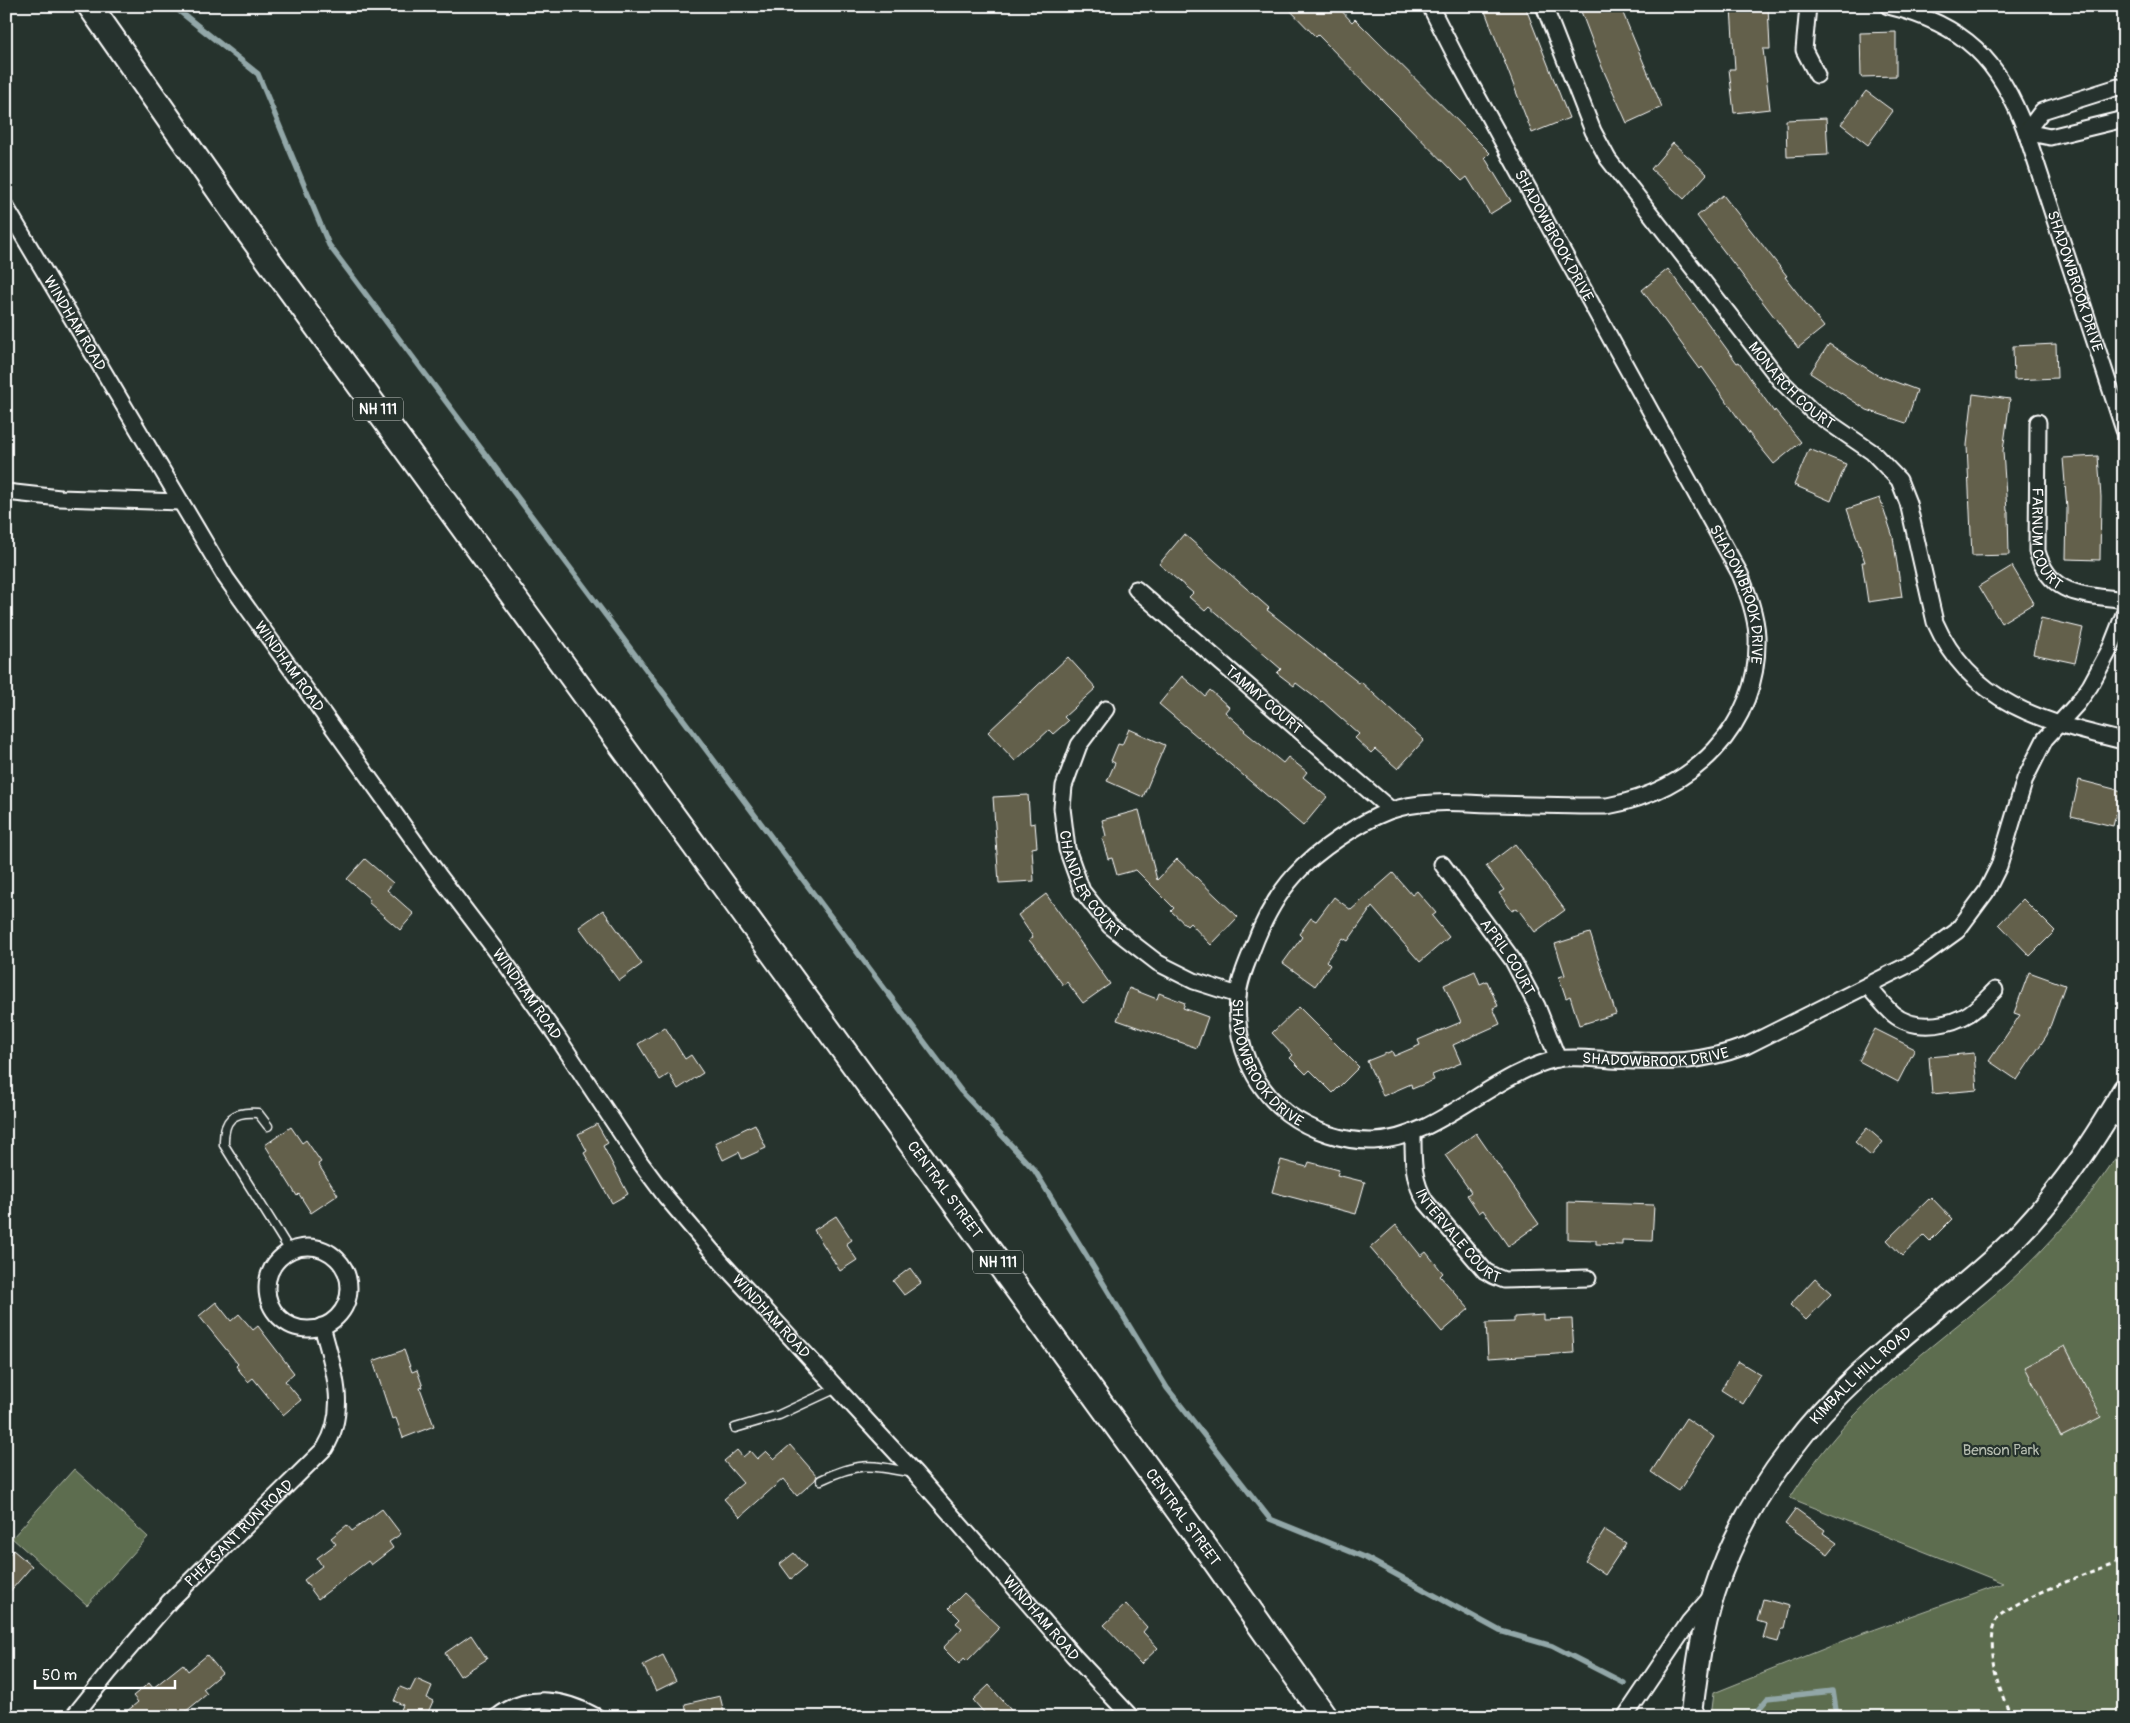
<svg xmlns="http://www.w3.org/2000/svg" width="2130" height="1723" viewBox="0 0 2130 1723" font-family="Pangolin,sans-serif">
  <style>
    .green { fill: #5d6d4f; stroke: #aeb6a7 }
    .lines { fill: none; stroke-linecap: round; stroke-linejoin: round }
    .stream { stroke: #92a7a8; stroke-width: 5.5 }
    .building { fill: #63604c; stroke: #fff }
    .lane-casing { stroke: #fff; stroke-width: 11 }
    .street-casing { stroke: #fff; stroke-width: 19 }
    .secondary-casing { stroke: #fff; stroke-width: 25 }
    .primary-casing { stroke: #fff; stroke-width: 28 }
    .path { stroke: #fff; stroke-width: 3; stroke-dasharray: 5 4; stroke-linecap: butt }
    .lane { stroke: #26332d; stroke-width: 8 }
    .street { stroke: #26332d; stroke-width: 15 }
    .secondary { stroke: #26332d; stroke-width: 21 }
    .primary { stroke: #26332d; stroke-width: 24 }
    .labels { text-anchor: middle; stroke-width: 4.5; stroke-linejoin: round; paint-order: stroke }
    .shield { fill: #26332d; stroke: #bec2c0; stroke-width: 1 }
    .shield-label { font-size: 14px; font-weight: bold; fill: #fff }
    .street-label { font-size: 15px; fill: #fff; stroke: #26332d }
    .park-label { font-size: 15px; fill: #b6bdb0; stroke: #26332d }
  </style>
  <rect width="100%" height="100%" fill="#26332d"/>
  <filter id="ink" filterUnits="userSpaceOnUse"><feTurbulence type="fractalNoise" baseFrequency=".02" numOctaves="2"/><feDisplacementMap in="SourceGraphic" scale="10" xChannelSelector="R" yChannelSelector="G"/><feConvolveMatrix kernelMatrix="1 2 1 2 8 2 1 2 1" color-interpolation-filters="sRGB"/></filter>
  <g filter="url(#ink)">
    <g class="green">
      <path d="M2124 1145V1717H1711L1714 1693 1861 1634 2003 1583 1790 1498C1808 1470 1828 1443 1852 1418 1898 1369 1956 1328 2007 1284 2052 1244 2092 1196 2124 1145Z"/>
      <path d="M74 1469 148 1537 87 1605 12 1538Z"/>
    </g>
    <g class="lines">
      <g class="stream">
        <path d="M173 6 258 74 329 245 961 1091 1035 1171 1167 1388 1270 1519 1366 1558 1500 1631 1552 1646 1624 1683"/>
        <path d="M1752 1717 1768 1698 1833 1691 1837 1717"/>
      </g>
    </g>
    <g class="building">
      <path d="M1286 6H1337L1352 22 1355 19 1490 153 1485 158 1511 201 1490 214 1467 177 1462 181 1318 35 1316 37Z"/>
      <path d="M1483 6H1525L1569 118 1532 133Z"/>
      <path d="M1579 6H1620L1662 107 1627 123 1602 67Z"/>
      <path d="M1768 6 1770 49H1763L1770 109 1734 113 1729 69H1735L1731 8Z"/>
      <path d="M1896 32V76L1861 77 1860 33Z"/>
      <path d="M1866 91 1893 111 1868 145 1841 124Z"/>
      <path d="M1826 118 1828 155 1787 157 1786 120Z"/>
      <path d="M1673 143 1707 174 1684 199 1651 169Z"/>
      <path d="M1723 195 1787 276 1785 277 1824 327 1798 348 1697 216Z"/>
      <path d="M1668 269 1737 363 1739 362 1774 412 1775 410 1801 442 1774 464 1748 432 1702 367 1700 369 1642 290Z"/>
      <path d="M1829 344 1877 375 1917 390 1906 423 1867 410 1810 373Z"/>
      <path d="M2056 344 2057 378 2014 380 2013 346Z"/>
      <path d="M1973 394 2010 399 2003 451 2007 511H2008L2009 555 1972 556 1967 445Z"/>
      <path d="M1809 449 1846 464 1831 501 1794 485Z"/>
      <path d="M2098 456 2101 497 2100 560 2066 559 2067 509 2063 458Z"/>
      <path d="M1880 498 1893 537 1902 597 1868 602 1862 562H1865L1847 509Z"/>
      <path d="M1184 534 1269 608 1267 610 1359 683 1361 682 1424 740 1398 769 1375 749 1371 753 1355 738 1359 734 1322 701 1321 702 1296 683 1294 686 1277 673 1281 669 1209 607 1205 611 1189 597 1193 593 1159 564Z"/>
      <path d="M2012 566 2034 603 2001 623 1979 586Z"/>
      <path d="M2041 618 2083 628 2075 663 2033 654Z"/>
      <path d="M1068 657 1096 688 1064 717 1068 721 1053 734 1049 730 1015 761 988 732Z"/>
      <path d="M1182 676 1205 696 1210 690 1229 707 1225 712 1245 730 1244 731 1283 763 1288 757 1307 772 1303 777 1327 797 1303 826 1159 704Z"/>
      <path d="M1129 729 1165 745 1143 797 1107 781 1115 763 1111 761 1118 744 1122 745Z"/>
      <path d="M2079 780 2122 791 2113 826 2071 816Z"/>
      <path d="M1028 795 1030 824 1035 823 1037 847 1032 848 1034 881 999 883 993 797Z"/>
      <path d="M1139 810 1157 880 1177 859 1238 917 1211 945 1190 923 1187 926 1171 911 1174 908 1136 870 1117 875 1112 858 1108 859 1102 838 1106 836 1102 820Z"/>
      <path d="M1515 844 1565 910 1535 932 1517 908 1512 911 1499 893 1504 890 1486 866Z"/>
      <path d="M365 859 393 883 387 890 414 914 400 930 368 902 370 899 347 879Z"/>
      <path d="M1393 873 1412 895 1417 891 1436 913 1432 916 1449 937 1420 962 1372 907 1348 941 1343 938 1326 961 1330 965 1315 986 1283 963 1302 937 1299 934 1311 918 1316 921 1334 897 1351 910Z"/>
      <path d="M1046 894 1110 984 1083 1003 1067 982 1063 985 1039 952 1029 940 1033 937 1018 915Z"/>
      <path d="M2023 899 2055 931 2030 956 1999 924Z"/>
      <path d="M603 910 642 964 619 981 579 927Z"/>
      <path d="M1590 933 1616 1014 1579 1025 1570 996 1566 998 1559 977 1565 975 1555 944Z"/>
      <path d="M1475 971 1480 984 1487 981 1498 1006 1493 1008 1500 1024 1453 1045 1461 1063 1432 1075 1434 1080 1412 1089 1411 1084 1383 1096 1367 1061 1392 1051 1394 1056 1420 1045 1418 1040 1461 1022 1444 985Z"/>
      <path d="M2029 972 2065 985 2047 1035 2017 1080 1989 1061 2020 1015 2014 1013Z"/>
      <path d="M1129 988 1157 999 1159 993 1185 1003 1183 1008 1208 1017 1197 1048 1117 1020Z"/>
      <path d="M1299 1007 1359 1067 1333 1093 1310 1070 1306 1074 1290 1058 1293 1055 1272 1033Z"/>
      <path d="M665 1027 685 1059 691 1055 703 1073 678 1089 669 1074 660 1080 638 1044Z"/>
      <path d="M1875 1029 1915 1049 1898 1082 1859 1061Z"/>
      <path d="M1974 1053 1977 1090 1932 1094 1929 1057Z"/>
      <path d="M597 1124 608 1143 603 1146 628 1194 612 1203 584 1153 587 1151 578 1134Z"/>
      <path d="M755 1124 766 1148 742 1159 739 1152 723 1160 715 1143Z"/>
      <path d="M291 1127 302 1143 306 1140 321 1162 318 1164 338 1195 311 1213 299 1194 297 1196 265 1145Z"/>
      <path d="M1867 1128 1883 1142 1871 1156 1855 1142Z"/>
      <path d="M1476 1133 1539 1224 1508 1246 1483 1210 1479 1213 1467 1195 1471 1192 1445 1155Z"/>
      <path d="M1281 1160 1307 1167 1309 1162 1339 1170 1337 1175 1365 1182 1356 1214 1272 1192Z"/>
      <path d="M1931 1197 1952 1219 1930 1241 1924 1235 1902 1256 1887 1240Z"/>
      <path d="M1568 1202 1654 1205 1652 1241 1622 1240V1245L1596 1244V1240L1568 1239Z"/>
      <path d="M836 1216 852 1240 846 1244 857 1260 840 1271 814 1230Z"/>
      <path d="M1396 1225 1421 1256 1426 1252 1443 1273 1440 1276 1469 1309 1442 1332 1370 1248Z"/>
      <path d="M910 1268 921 1283 904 1295 893 1281Z"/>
      <path d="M1815 1278 1832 1293 1806 1320 1790 1305Z"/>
      <path d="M216 1302 231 1321 239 1314 253 1330 258 1326 294 1373 285 1381 301 1400 283 1415 253 1378 248 1382 236 1366 238 1364 199 1316Z"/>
      <path d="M1544 1315V1320L1572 1319 1574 1353 1488 1358 1486 1323 1514 1322V1317Z"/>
      <path d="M2065 1346 2101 1417 2061 1437 2025 1367Z"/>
      <path d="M404 1350 412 1372 417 1370 423 1387 420 1388 434 1426 403 1438 396 1418 392 1419 373 1361Z"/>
      <path d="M1738 1361 1761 1375 1743 1404 1721 1390Z"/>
      <path d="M1686 1418 1714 1437 1679 1491 1651 1472Z"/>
      <path d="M790 1445 817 1476 815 1480 797 1496 783 1479 740 1517 724 1499 743 1483 724 1461 737 1450 743 1457 750 1451 757 1459 766 1451 774 1459Z"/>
      <path d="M382 1509 401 1534 389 1542 393 1548 371 1565 368 1561 318 1599 304 1580 322 1566 317 1558 336 1544 331 1538 347 1525 352 1531Z"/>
      <path d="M1796 1509 1825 1530 1823 1533 1837 1543 1828 1554 1785 1524Z"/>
      <path d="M1605 1530 1626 1543 1605 1575 1585 1561Z"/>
      <path d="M13 1550 32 1566 6 1596V1559Z"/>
      <path d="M794 1553 806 1567 791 1579 780 1564Z"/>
      <path d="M964 1593 1000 1627 967 1661 964 1658 959 1664 943 1648 962 1628 956 1623 960 1619 949 1608Z"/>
      <path d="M1763 1599 1790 1606 1785 1628H1782L1778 1642 1763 1638 1767 1624 1757 1621Z"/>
      <path d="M1126 1604 1147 1627 1143 1632 1158 1648 1141 1664 1104 1625Z"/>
      <path d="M471 1635 487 1659 460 1676 445 1653Z"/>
      <path d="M207 1655 222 1673 203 1689 207 1694 179 1717H120L138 1702 133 1696 149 1683 153 1688 183 1664 188 1671Z"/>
      <path d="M663 1655 676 1681 656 1691 643 1665Z"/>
      <path d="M416 1679 432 1686 427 1698 433 1701 426 1717H398L403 1705 394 1701 400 1687 410 1691Z"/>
      <path d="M989 1685 1017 1717H988L973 1700Z"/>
      <path d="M720 1696 725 1717H688L685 1704Z"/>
    </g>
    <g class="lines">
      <defs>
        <g id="lane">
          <path d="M2109 1117 2124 1126"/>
          <path d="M268 1126 258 1113C233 1111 223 1119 224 1145L290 1251"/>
          <path d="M735 1428 779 1415 837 1388"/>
          <path d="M821 1480C860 1461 872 1465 913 1473"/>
        </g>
        <g id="street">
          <path id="s1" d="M1430 6 1457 59 1740 574C1748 594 1756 615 1757 636 1760 727 1692 791 1607 806 1569 806 1531 805 1492 804 1459 803 1422 799 1389 811 1360 822 1316 851 1295 875 1275 897 1262 923 1252 950 1246 965 1239 981 1238 997 1234 1041 1252 1086 1287 1113 1311 1131 1344 1142 1374 1141 1437 1139 1493 1073 1557 1059 1574 1056 1594 1059 1611 1060 1664 1062 1695 1065 1746 1046L1914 962 1957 931 1986 892 1999 866 2025 779 2045 739 2077 704 2090 686 2111 647 2124 614"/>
          <path id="s2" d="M1544 6 1593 131 1608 159 1780 380 1812 411 1872 452 1899 480 1908 503 1935 622C1971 704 2044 722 2123 741L2124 739"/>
          <path d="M1808 6 1804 50 1817 75"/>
          <path id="s3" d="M1888 6C1964 24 2000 60 2026 132L2124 430"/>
          <path d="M2124 89 2118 87 2042 111 2026 132 2050 137 2124 119"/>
          <path id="s4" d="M6 207 226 578 440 877 506 964 556 1035 640 1162 666 1197 723 1264 915 1473 1074 1656 1131 1717"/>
          <path id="s5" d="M2038 422 2037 551C2050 597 2083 594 2124 600"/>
          <path d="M6 492 60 498 181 502"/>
          <path id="s6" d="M1136 589 1391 810"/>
          <path id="s7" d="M1106 709 1079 745 1064 786 1062 808 1067 849 1082 891 1110 926 1158 963 1194 981 1238 995"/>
          <path id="s8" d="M1442 864 1512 959 1537 1006 1558 1059"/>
          <path d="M1867 986C1876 995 1884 1006 1893 1014 1912 1030 1942 1027 1963 1017 1976 1011 1985 1000 1995 990"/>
          <path id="s9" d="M1413 1132C1413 1157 1412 1180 1426 1202L1485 1271 1494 1276 1504 1280 1588 1278"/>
          <circle cx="308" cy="1288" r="41"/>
          <path id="s10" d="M73 1717 110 1671 170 1601 325 1448C349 1409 333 1367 322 1326"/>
          <path d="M497 1717C528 1692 565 1699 597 1717"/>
          <path d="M1625 1717 1689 1622 1710 1598"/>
        </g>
        <g id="secondary">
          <path id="s11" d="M1691 1717C1696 1676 1701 1633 1714 1593 1730 1542 1759 1491 1792 1448 1849 1371 1929 1318 1998 1255 2050 1207 2089 1149 2124 1089"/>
        </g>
        <g id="primary">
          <path id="s12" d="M90 6 243 225 1210 1554 1325 1717"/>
        </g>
      </defs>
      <use href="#lane" class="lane-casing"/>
      <use href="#street" class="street-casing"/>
      <use href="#secondary" class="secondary-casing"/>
      <use href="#primary" class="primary-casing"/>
      <path class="path" d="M2012 1717C2000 1695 1982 1642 1997 1619 2009 1601 2099 1569 2124 1560"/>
      <use href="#lane" class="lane"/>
      <use href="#street" class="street"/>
      <use href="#secondary" class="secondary"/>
      <use href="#primary" class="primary"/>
    </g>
  </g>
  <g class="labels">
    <g class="shield">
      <rect x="353" y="397.5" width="50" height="23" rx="4"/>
      <rect x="973" y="1250.5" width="50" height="23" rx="4"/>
    </g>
    <g class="shield-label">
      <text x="378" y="414">NH 111</text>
      <text x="998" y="1267">NH 111</text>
    </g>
    <g class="street-label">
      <text dy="5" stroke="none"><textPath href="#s1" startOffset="261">SHADOWBROOK DRIVE</textPath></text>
      <text dy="5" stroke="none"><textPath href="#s3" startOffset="354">SHADOWBROOK DRIVE</textPath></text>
      <text dy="5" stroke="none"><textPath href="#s4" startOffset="135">WINDHAM ROAD</textPath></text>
      <text dy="5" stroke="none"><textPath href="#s2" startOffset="458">MONARCH COURT</textPath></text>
      <text dy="5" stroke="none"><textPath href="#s5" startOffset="119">FARNUM COURT</textPath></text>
      <text dy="5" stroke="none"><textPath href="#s1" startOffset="666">SHADOWBROOK DRIVE</textPath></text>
      <text dy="5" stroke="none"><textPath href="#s4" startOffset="540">WINDHAM ROAD</textPath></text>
      <text dy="5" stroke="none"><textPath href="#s6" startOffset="169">TAMMY COURT</textPath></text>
      <text dy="5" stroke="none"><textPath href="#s7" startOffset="194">CHANDLER COURT</textPath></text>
      <text dy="5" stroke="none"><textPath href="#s8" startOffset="114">APRIL COURT</textPath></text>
      <text dy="5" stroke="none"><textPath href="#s4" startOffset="945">WINDHAM ROAD</textPath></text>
      <text dy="5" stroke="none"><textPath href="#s1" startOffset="1955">SHADOWBROOK DRIVE</textPath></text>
      <text dy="5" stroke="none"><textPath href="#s1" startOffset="1505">SHADOWBROOK DRIVE</textPath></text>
      <text dy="5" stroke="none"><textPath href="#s12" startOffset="1460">CENTRAL STREET</textPath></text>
      <text dy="5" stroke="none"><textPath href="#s9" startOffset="119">INTERVALE COURT</textPath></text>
      <text dy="5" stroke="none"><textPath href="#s4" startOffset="1350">WINDHAM ROAD</textPath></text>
      <text dy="5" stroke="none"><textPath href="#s11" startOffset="392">KIMBALL HILL ROAD</textPath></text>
      <text dy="5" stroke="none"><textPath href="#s12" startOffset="1865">CENTRAL STREET</textPath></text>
      <text dy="5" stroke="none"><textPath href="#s10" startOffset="248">PHEASANT RUN ROAD</textPath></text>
      <text dy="5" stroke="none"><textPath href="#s4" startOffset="1755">WINDHAM ROAD</textPath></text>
    </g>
    <g class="park-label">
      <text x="2001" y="1455">Benson Park</text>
    </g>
  </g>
  <rect width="2130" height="1723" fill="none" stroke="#26332d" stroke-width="25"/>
  <rect x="12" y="12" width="2105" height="1698" fill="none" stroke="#fff" stroke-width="2" filter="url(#ink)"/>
  <path d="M35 1680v8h140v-8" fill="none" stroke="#ffffff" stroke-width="2.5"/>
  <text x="42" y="1680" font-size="15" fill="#ffffff" stroke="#26332d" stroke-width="4" paint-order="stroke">50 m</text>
</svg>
